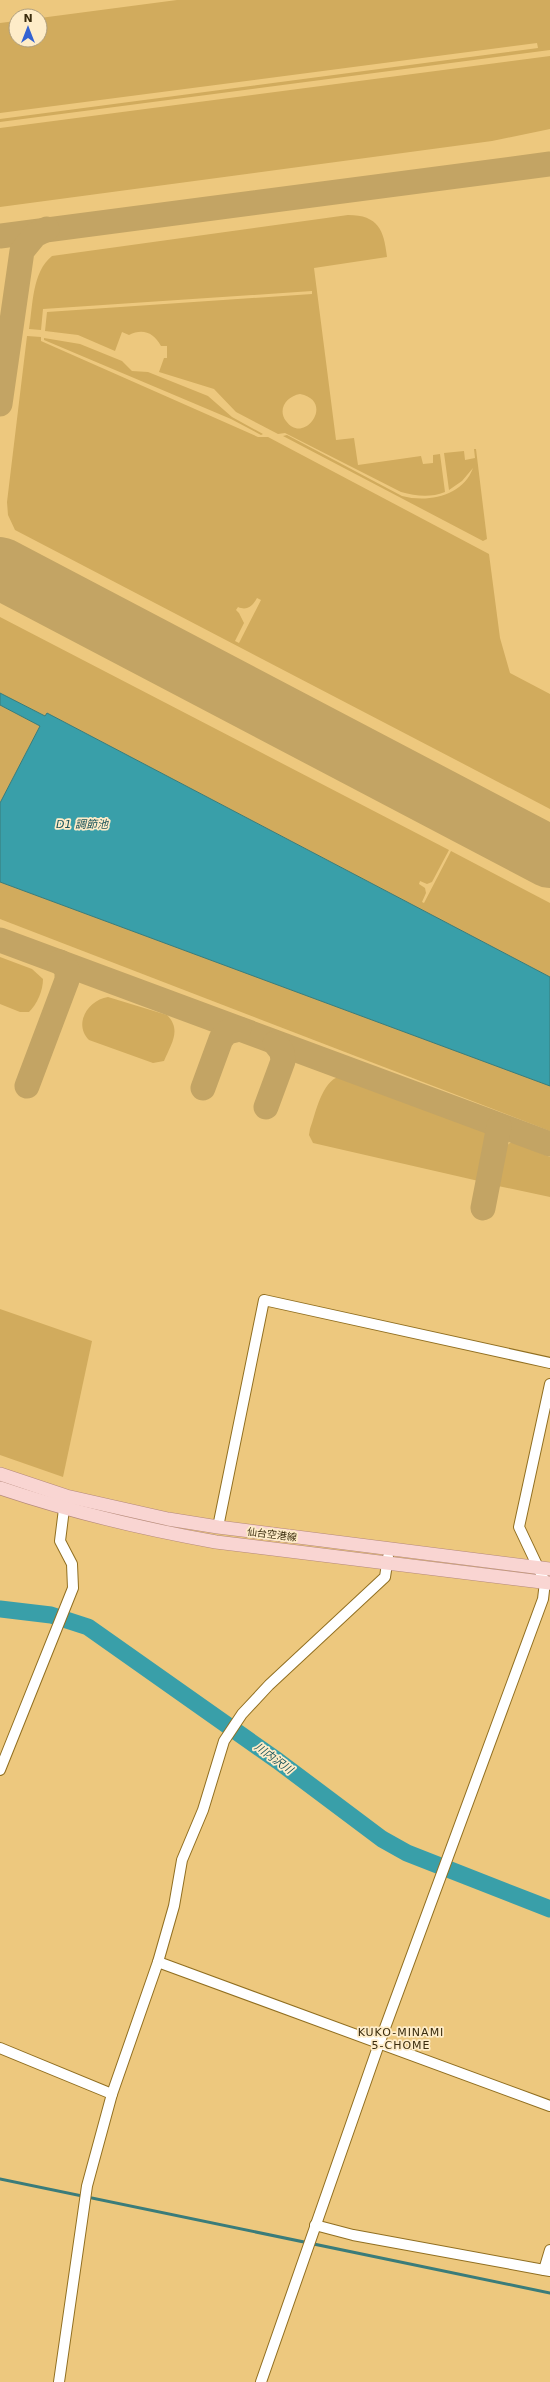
<svg xmlns="http://www.w3.org/2000/svg" width="550" height="2382" viewBox="0 0 550 2382" font-family="'DejaVu Sans','Noto Sans JP',sans-serif">
  <style>
    .green { fill: #d1ab5d; fill-rule: evenodd }
    .water { fill: #399fa9; stroke: #3a7c7a }
    .lines { fill: none; stroke-linecap: round; stroke-linejoin: round }
    .stream { stroke: #3a7c7a; stroke-width: 3 }
    .river { stroke: #399fa9; stroke-width: 17 }
    .taxiway { stroke: #c3a464; stroke-width: 25 }
    .runway { stroke: #c3a464; stroke-width: 62 }
    .minor-casing { stroke: #916f21; stroke-width: 12 }
    .major-casing { stroke: #b4887a; stroke-width: 14 }
    .minor { stroke: #fff; stroke-width: 10 }
    .major { stroke: #f9d5d2; stroke-width: 13 }
    .labels { text-anchor: middle; stroke-width: 3.5; stroke-linejoin: round; paint-order: stroke }
    .street-label { font-size: 10px; fill: #3b2c0d; stroke: #feecc8 }
    .water-label { font-size: 11px; font-style: italic; fill: #1b545a; stroke: #feecc8 }
    .neighbourhood-label { font-size: 11px; letter-spacing: 1px; fill: #3b2c0d; stroke: #feecc8 }
  </style>
  <rect width="100%" height="100%" fill="#edc87e"/>
  <g class="green">
    <path d="M177 0H550V50L0 122V119L538 48 537 43 0 113V23L16 21V40H40V18Z"/>
    <path d="M550 56V129L492 141 0 207V128Z"/>
    <path d="M348 215C379 215 384 231 387 257L314 268 336 440 354 438 358 465 421 456 423 464 433 463V455L440 454 445 492C430 498 416 496 401 492L285 433 278 434 236 412 214 389 159 372 164 358H167V346H161C154 333 143 328 129 335L122 332 115 351 78 335 45 331 47 312 312 294V291L43 309 41 330 29 329C33 305 32 272 52 256ZM300 394C336 401 304 446 286 421 277 409 287 396 300 394Z"/>
    <path d="M27 336 41 337V341L258 437H268L489 554 500 638 510 673 550 694V809L15 530 8 515 7 502ZM257 598 261 600 239 643 235 641 244 623 239 613 236 610 238 607C247 611 253 606 257 598Z"/>
    <path d="M44 338 80 344 122 361 132 371 148 372 208 396 232 417 263 434 261 435 231 419 44 340Z"/>
    <path d="M287 435 402 496C428 503 463 496 473 468L462 481 449 490 444 453 464 451 465 460 475 458 474 449H476L487 539 483 541 283 436Z"/>
    <path d="M0 617 449 850 432 882 427 884 420 881 419 884 425 888 426 893 422 902 424 903 451 851 550 903V977L47 713 45 716 0 693Z"/>
    <path d="M0 705 40 726 0 803Z"/>
    <path d="M0 882 550 1086V1131L0 919Z"/>
    <path d="M0 957 32 969 43 979C43 991 37 1004 29 1012H20L0 1004Z"/>
    <path d="M108 997 167 1015C182 1030 171 1044 164 1061L153 1063 89 1040C73 1024 88 1000 108 997Z"/>
    <path d="M340 1076 485 1131 490 1136 492 1142 483 1182 313 1143 309 1135 310 1129C316 1113 321 1082 340 1076Z"/>
    <path d="M512 1142 550 1157V1197L498 1186C495 1174 499 1147 512 1142Z"/>
    <path d="M0 1309 92 1341 63 1477 0 1455Z"/>
  </g>
  <path class="water" d="M0 693 45 716 47 713 550 977V1086L0 882V803L40 726 0 705Z"/>
  <g class="lines">
    <path class="stream" d="M0 2179 550 2293"/>
    <path class="river" d="M0 1609 51 1615 88 1627 278 1761 382 1839 407 1853 550 1909"/>
    <g class="taxiway">
      <path d="M0 236 550 164"/>
      <path d="M0 404 22 251 35 235 47 229"/>
      <path d="M0 572 14 575"/>
      <path d="M0 940 550 1144"/>
      <path d="M27 1086 67 980V969L60 962"/>
      <path d="M203 1088 221 1039 227 1032 239 1029"/>
      <path d="M266 1107 283 1061 282 1052 275 1043"/>
      <path d="M483 1208 499 1126"/>
    </g>
    <path class="runway" d="M0 568 550 857"/>
    <defs>
      <g id="minor">
        <path d="M218 1527 264 1300 550 1363"/>
        <path d="M0 1770 73 1588 72 1564 60 1541 65 1501"/>
        <path d="M158 1962 550 2106"/>
        <path d="M0 2048 112 2094"/>
        <path d="M315 2225 353 2235 544 2270"/>
        <path d="M550 2250 544 2270 550 2271"/>
        <path d="M59 2382 87 2186 112 2094 158 1962 174 1906 182 1860 203 1810 224 1741 242 1714 269 1685 385 1577 388 1557"/>
        <path d="M261 2382 379 2044 543 1599 545 1582 519 1527 550 1384"/>
      </g>
      <g id="major">
        <path d="M0 1474 66 1496 168 1519 218 1527 550 1569"/>
        <path d="M0 1488C71 1512 143 1529 216 1542L550 1583"/>
      </g>
    </defs>
    <use href="#minor" class="minor-casing"/>
    <use href="#major" class="major-casing"/>
    <use href="#minor" class="minor"/>
    <use href="#major" class="major"/>
  </g>
  <g class="labels">
    <g class="street-label">
      <text transform="translate(272 1534) rotate(7)" y="4">仙台空港線</text>
    </g>
    <g class="water-label">
      <text x="82" y="828">D1 調節池</text>
      <text transform="translate(274 1758) rotate(36)" y="4">川内沢川</text>
    </g>
    <g class="neighbourhood-label">
      <text x="401" y="2036">KUKO-MINAMI<tspan x="401" dy="13">5-CHOME</tspan></text>
    </g>
  </g>
  <g transform="translate(28 28)"><circle r="19" fill="#feecc8" stroke="#b09f7d"/>
  <path d="M0-3L7 15L0 10L-7 15Z" fill="#3462d2"/>
  <text y="-6" font-size="11" font-weight="bold" text-anchor="middle" fill="#3b2c0d">N</text>
  </g>
</svg>
